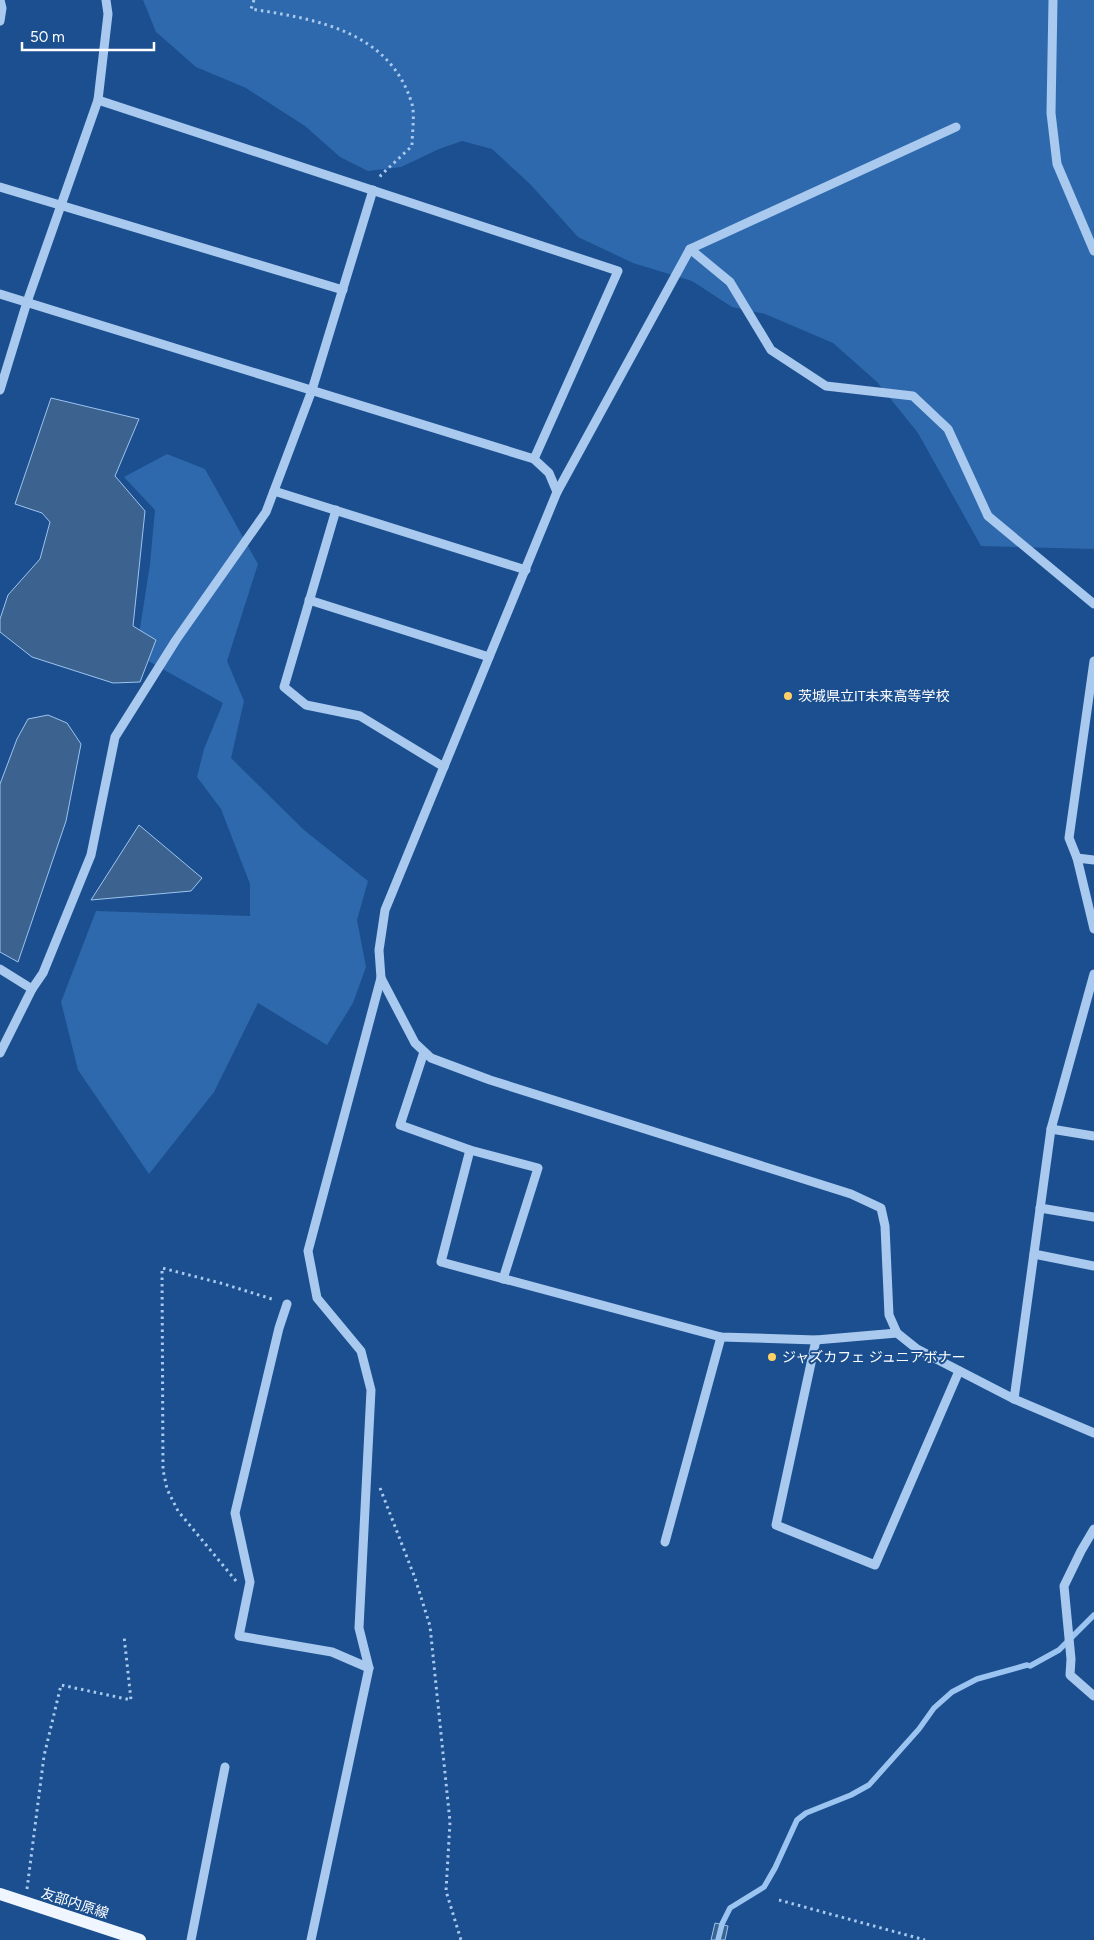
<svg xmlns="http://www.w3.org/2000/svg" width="1094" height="1940" viewBox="0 0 1094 1940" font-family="Figtree,'Noto Sans JP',sans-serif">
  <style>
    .green { fill: #2e69ad }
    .water { fill: #3c6290; stroke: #9cc4f0 }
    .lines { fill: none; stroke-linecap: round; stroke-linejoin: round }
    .stream { stroke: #9cc4f0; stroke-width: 5.5 }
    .path { stroke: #a9c9ee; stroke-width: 3; stroke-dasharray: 2.5 4; stroke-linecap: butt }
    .minor { stroke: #a9c9ee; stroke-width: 9 }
    .major { stroke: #f0f6ff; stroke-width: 12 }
    .poi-dot { fill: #ffd166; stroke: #1b4f8f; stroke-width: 2 }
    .labels { text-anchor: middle; stroke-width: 4; stroke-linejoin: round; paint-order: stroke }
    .poi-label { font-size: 14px; fill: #fff; stroke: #1b4f8f; text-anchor: start }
    .street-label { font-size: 14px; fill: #fff; stroke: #1b4f8f }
  </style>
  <rect width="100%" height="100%" fill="#1b4f8f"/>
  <g class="green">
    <path d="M143 0H1094V549L981 546 918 433 877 382 833 343 765 314 732 307 692 281 633 263 578 237 531 185 492 149 462 141 439 149 401 167 368 171 340 157 305 126 246 88 196 67 156 32Z"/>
    <path d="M167 454 205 469 258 564 227 661 244 701 231 758 304 830 368 881 357 920 366 967 353 1003 327 1045 258 1003 214 1092 149 1174 78 1070 61 1002 96 911 250 916V884L221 809 197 777 204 749 223 703 136 654 150 564 155 510 124 477Z"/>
  </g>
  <g class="water">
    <path d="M51 398 139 419 115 476 145 511 133 626 156 640 140 682 113 683 32 657 0 632V619L8 595 40 559 50 522 42 513 15 504Z"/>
    <path d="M48 715 67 723 81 744 66 821 18 962 0 952V784L17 739 28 719Z"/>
    <path d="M139 825 202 878 191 891 91 900Z"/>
    <path d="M715 1923 728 1926 725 1940H711Z"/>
  </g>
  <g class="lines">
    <path class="stream" d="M718 1940 722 1924 730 1908 764 1887 775 1868 797 1820 806 1813 851 1795 869 1785 919 1729 934 1708 952 1692 977 1679 1027 1665 1030 1666 1059 1650 1094 1615"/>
    <g class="path">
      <path d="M254 0 251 9C316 19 390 31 412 104 415 116 412 133 412 146L381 175 379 179"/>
      <path d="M380 1488 415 1578 430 1626 450 1822 446 1891 461 1940"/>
      <path d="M236 1581 178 1511 167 1489 163 1470 162 1268 224 1284 275 1300"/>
      <path d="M27 1889 44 1756 61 1685 131 1700 124 1636"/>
      <path d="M779 1900 925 1940"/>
    </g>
    <g class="minor">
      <path d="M0 0 2 8 0 21"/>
      <path d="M1053 0 1051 113 1057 164 1094 251"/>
      <path d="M98 100 618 271 534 459"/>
      <path d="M0 187 343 290"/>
      <path d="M690 249 730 282 771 350 826 386 913 396 948 429 988 516 1094 604"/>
      <path d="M0 294 534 459 549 473 557 492 385 910 379 950 381 978 415 1043 431 1058 490 1080 851 1194 881 1208 885 1226 889 1315 897 1333 917 1349 1014 1399 1094 1433"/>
      <path d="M0 390 27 302 98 100 108 14 106 0"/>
      <path d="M274 491 526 570"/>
      <path d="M557 492 690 249 956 127"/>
      <path d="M336 510 284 687 306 705 360 716 444 767"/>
      <path d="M309 600 489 657"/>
      <path d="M1094 661 1069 838 1077 858 1094 929"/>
      <path d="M1077 858 1094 860"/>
      <path d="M0 969 32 989"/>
      <path d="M424 1052 400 1125 470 1150 538 1168 503 1279"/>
      <path d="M0 1053 32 989 43 973 91 855 115 737 176 640 266 512 312 390 373 190"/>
      <path d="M1051 1129 1094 1136"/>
      <path d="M470 1150 441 1262 721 1337 816 1340 897 1333"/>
      <path d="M1040 1208 1094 1217"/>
      <path d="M1034 1254 1094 1266"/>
      <path d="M287 1304 279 1328 235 1513 250 1582 239 1636 332 1652 369 1668"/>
      <path d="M816 1340 776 1525 875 1565 959 1371"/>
      <path d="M1014 1399 1051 1129 1094 974"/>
      <path d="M1094 1529 1081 1551 1064 1586 1071 1659 1070 1675 1094 1696"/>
      <path d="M665 1542 721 1337"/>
      <path d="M191 1940 225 1767"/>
      <path d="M311 1940 369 1668 359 1628 371 1390 361 1351 317 1298 308 1251 381 978"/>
    </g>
    <path class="major" d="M0 1894 140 1940"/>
  </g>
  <g class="poi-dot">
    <circle cx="788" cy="696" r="5"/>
    <circle cx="772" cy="1357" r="5"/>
  </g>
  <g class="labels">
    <g class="poi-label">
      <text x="798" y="701">茨城県立IT未来高等学校</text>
      <text x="782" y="1362">ジャズカフェ ジュニアボナー</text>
    </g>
    <g class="street-label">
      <text transform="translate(75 1903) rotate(18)" y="5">友部内原線</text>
    </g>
  </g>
  <path d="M22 42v8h132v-8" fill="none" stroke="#ffffff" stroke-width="2.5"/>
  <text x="30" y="42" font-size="15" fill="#ffffff" stroke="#1b4f8f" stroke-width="4" paint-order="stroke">50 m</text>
</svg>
